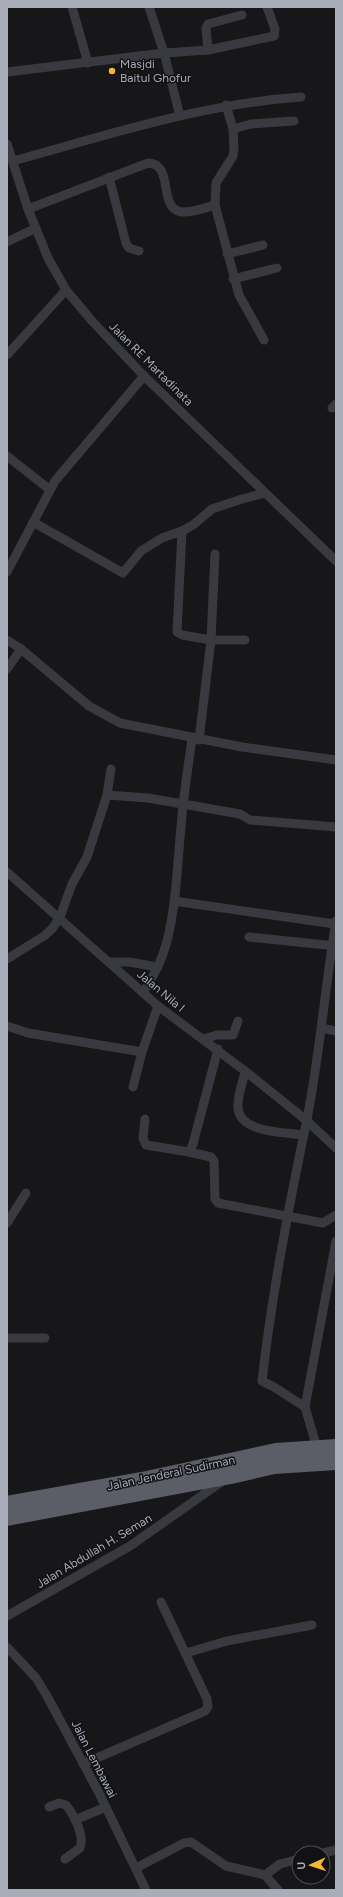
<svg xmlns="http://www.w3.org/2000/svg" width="343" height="1897" viewBox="0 0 343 1897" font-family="Figtree,sans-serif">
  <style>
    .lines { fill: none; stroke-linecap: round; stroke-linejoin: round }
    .minor { stroke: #393a40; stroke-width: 9 }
    .trunk { stroke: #5b5e66; stroke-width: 16 }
    .poi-dot { fill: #f6b731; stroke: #121214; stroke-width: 1.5 }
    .labels { text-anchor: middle; stroke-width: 3; stroke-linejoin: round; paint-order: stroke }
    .poi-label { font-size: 12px; fill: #a8adb9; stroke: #121214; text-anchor: start }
    .street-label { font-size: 12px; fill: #a8adb9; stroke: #121214 }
  </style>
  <rect width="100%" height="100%" fill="#171719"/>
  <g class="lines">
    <g class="minor">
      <path d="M72 7 88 63"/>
      <path d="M149 7 164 53 180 116"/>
      <path d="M208 50 274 36 275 29 267 7"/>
      <path d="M7 72 164 53 208 50 206 28 208 24 242 15"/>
      <path d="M226 105 233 129 234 148 233 156 216 183 215 205 239 295 264 340"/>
      <path d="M233 129 251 124 294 121"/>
      <path d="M7 144 28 209 48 258 66 290 92 321 144 376 336 561"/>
      <path d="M13 161C108 135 202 104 301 97"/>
      <path d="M109 177 126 243 129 248 139 251"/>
      <path d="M28 209 148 163C175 164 157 207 181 212 191 213 205 208 215 205"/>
      <path d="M7 242 36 228"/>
      <path d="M227 254 263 245"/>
      <path d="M233 279 277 268"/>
      <path d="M7 355 66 290"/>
      <path d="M332 408 336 404"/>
      <path d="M7 456 49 489"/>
      <path d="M33 522 123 573 141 551 162 538 182 531 193 525 212 509 242 499 265 493"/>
      <path d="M182 531 177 632 182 635 211 640H245"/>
      <path d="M7 572 55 481 144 376"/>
      <path d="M7 640 21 649 89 706 120 723 242 747 336 760"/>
      <path d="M7 669 21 649"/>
      <path d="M199 740 211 640 215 554"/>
      <path d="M107 795 111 769"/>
      <path d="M7 872 158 1006 245 1071 306 1120 336 1148"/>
      <path d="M174 901 335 924"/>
      <path d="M249 937 336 946"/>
      <path d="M7 959 44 936 52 929 60 917 72 884 87 857 107 795 148 798 183 804 240 814 250 820 336 827"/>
      <path d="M109 962H129L158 967"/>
      <path d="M143 993C151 980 158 968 163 954 176 917 177 867 181 827 183 798 188 768 192 739"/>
      <path d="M7 1026 28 1033 142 1052"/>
      <path d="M321 1028 336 1031"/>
      <path d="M203 1039 217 1035H233L238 1021"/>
      <path d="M245 1071C243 1082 237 1096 238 1108 240 1133 284 1132 302 1135"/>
      <path d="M133 1087 142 1052 158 1006"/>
      <path d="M145 1119 143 1138 146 1145 189 1152 193 1144 218 1049"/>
      <path d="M189 1152 211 1157 214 1161 215 1199 218 1203 323 1223 336 1215"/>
      <path d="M7 1223 26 1193"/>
      <path d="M7 1338H45"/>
      <path d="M305 1407 274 1387 262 1381C272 1293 289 1206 307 1119 320 1053 325 987 336 921"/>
      <path d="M317 1448 305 1407 336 1241"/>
      <path d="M7 1616 130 1546 224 1480"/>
      <path d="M7 1647 36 1678 47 1696 99 1793 146 1890"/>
      <path d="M186 1653 227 1641 312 1625"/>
      <path d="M83 1764 205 1711 208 1707 207 1699 161 1602"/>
      <path d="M49 1807 59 1803 66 1805C74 1815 85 1836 80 1848L65 1859"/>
      <path d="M75 1820 106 1807"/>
      <path d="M323 1853 336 1850"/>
      <path d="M136 1868 184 1843 191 1842 226 1866 265 1875 278 1890"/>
      <path d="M265 1875 280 1864 299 1859"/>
    </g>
    <g class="trunk">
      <path d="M7 1504 142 1480 276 1451 336 1447"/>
      <path d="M7 1518 231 1476 274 1466 336 1462"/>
    </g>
  </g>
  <circle class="poi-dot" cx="112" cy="71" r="4"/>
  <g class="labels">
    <g class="poi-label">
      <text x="120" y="68">Masjdi<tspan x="120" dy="14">Baitul Ghofur</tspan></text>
    </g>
    <g class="street-label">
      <text transform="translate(151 364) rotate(45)" y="4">Jalan RE Martadinata</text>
      <text transform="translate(161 991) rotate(40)" y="4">Jalan Nila I</text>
      <text transform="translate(171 1473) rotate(-12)" y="4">Jalan Jenderal Sudirman</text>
      <text transform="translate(94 1551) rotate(-31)" y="4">Jalan Abdullah H. Seman</text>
      <text transform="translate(94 1759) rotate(63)" y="4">Jalan Lembawai</text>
    </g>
  </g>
  <rect width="343" height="1897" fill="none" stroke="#a8adb9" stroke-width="16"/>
  <g transform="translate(311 1865) rotate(267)"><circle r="19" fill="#121214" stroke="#4e5056"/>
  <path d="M0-3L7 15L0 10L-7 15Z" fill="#f6b731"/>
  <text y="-6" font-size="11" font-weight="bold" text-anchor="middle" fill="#a8adb9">U</text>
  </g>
</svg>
